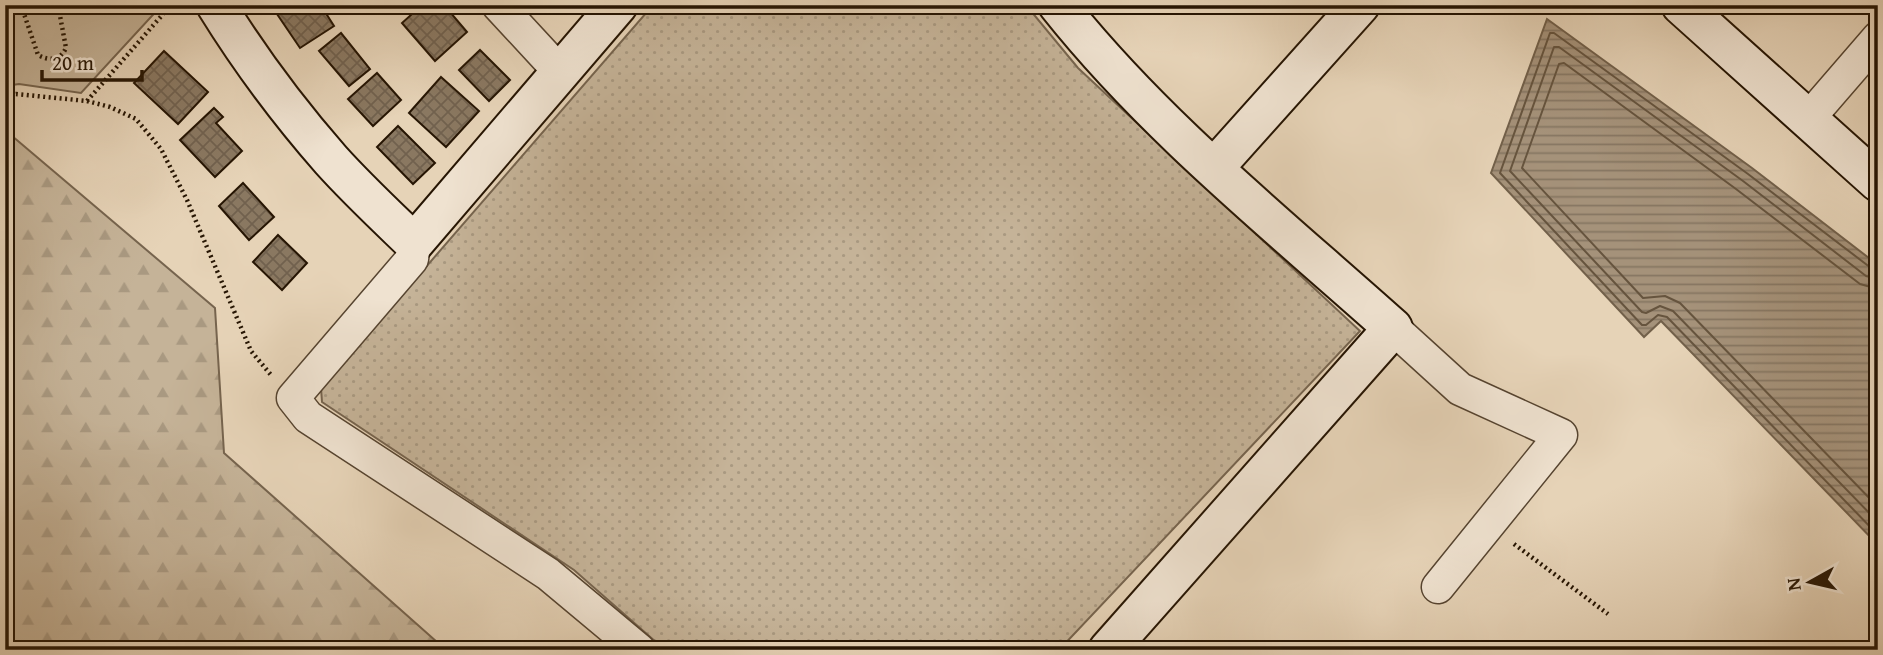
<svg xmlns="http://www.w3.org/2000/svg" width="1883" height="655" viewBox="0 0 1883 655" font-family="'Gentium Book Plus',serif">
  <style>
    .grass { fill: url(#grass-dots); stroke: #76644e; stroke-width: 2 }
    .forest { fill: url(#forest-firs); stroke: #76644e; stroke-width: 2 }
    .park { fill: #c5b398; stroke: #76644e; stroke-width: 2 }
    .water { fill: url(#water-rules); stroke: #72604a; stroke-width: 2 }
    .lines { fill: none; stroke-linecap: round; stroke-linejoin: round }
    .shore { stroke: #66543e; stroke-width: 2 }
    .building { fill: url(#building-cross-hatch); stroke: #261503; stroke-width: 2 }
    .street-casing { stroke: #564430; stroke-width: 35 }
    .secondary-casing { stroke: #261503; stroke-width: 42 }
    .path { stroke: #261503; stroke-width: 4.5; stroke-dasharray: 2 3.5; stroke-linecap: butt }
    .street { stroke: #efe2d0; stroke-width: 32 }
    .secondary { stroke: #efe2d0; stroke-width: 38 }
  </style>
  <defs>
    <pattern id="grass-dots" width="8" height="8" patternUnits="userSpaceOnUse" patternTransform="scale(1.75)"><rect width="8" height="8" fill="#c5b398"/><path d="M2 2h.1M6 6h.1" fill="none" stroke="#a99981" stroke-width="1.8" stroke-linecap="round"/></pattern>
    <pattern id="forest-firs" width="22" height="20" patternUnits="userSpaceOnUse" patternTransform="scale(1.75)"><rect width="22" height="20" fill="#c5b398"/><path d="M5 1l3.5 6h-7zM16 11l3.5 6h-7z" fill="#a99981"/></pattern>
    <pattern id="water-rules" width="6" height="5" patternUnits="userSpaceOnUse" patternTransform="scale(1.75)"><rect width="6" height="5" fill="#a5927a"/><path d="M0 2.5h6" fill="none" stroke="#867662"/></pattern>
    <pattern id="building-cross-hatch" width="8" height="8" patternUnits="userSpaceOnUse" patternTransform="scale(1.75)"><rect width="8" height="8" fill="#8a7861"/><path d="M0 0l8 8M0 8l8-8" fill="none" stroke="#71614e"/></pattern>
  </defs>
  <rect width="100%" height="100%" fill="#e6d3b7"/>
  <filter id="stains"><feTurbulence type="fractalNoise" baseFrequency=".00286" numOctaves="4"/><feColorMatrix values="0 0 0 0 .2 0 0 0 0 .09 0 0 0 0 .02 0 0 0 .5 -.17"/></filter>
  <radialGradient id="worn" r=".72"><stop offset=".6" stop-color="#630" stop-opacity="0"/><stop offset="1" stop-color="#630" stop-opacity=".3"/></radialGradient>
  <path class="grass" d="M653 5H1026L1078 68 1360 331 1059 650H665L574 570 322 402 321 388Z"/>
  <path class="forest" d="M5 130 215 308 224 453 446 650H5Z"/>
  <path class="park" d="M5 5H162L81 93 19 84 5 86Z"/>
  <path class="water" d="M1547 19 1752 168 1878 265V545L1661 321 1644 337 1491 173Z"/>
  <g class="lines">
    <g class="shore">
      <path d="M1878 270 1871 268 1748 174 1554 33H1550L1500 173 1642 325H1646L1658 315 1667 317 1878 535"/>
      <path d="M1878 279 1866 276 1743 181 1559 47H1554L1510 171 1642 312 1646 313 1660 306 1673 311 1878 522"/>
      <path d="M1878 289 1860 284 1736 189 1564 63 1559 64 1522 168 1643 298 1665 296 1680 303 1878 507"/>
    </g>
  </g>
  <g class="building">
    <path d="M290 5H328L332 11 327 15 334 26 300 48 277 14Z"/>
    <path d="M422 5H444L467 32 435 61 402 23Z"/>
    <path d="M341 33 370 69 349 86 319 51Z"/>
    <path d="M480 50 510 80 489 101 459 70Z"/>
    <path d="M164 51 208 92 178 124 134 83Z"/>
    <path d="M377 73 401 100 373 126 348 99Z"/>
    <path d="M441 77 479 111 446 147 409 113Z"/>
    <path d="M214 108 223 117 216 123 242 151 215 177 180 140Z"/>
    <path d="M398 126 435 163 413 184 377 147Z"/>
    <path d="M243 183 274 217 249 240 219 206Z"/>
    <path d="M278 235 307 263 282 290 253 262Z"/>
  </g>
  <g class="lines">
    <defs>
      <g id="street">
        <path d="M498 5 560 72"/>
        <path d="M1808 119 1878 38"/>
        <path d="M414 243 412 259 293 398 308 417 548 574 639 650"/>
        <path d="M1393 328 1460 389 1561 435 1438 587"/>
      </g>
      <g id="secondary">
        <path d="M216 5C250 60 288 111 331 160 357 189 386 216 414 243L618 5"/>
        <path d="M1058 5C1154 126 1278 225 1393 328L1108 650"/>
        <path d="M1681 5 1878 182"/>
        <path d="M1214 168 1360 5"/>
      </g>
    </defs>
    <use href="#street" class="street-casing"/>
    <use href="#secondary" class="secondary-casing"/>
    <g class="path">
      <path d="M21 5 38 55C49 61 60 61 66 48L58 5"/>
      <path d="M5 96 16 94 87 101 110 107 136 119 161 149 187 200 251 351 271 375"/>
      <path d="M87 101 171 5"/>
      <path d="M1514 544 1608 614"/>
    </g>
    <use href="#street" class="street"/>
    <use href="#secondary" class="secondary"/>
  </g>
  <rect width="1883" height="655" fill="none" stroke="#e6d3b7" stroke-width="28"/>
  <rect x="7" y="7" width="1869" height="641" fill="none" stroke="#261503" stroke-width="3.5"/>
  <rect x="14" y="14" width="1855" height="627" fill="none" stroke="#261503" stroke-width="2"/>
  <g transform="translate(1810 582) rotate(262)" stroke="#efe2d0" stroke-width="5" paint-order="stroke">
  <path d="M0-5L12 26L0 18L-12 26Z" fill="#261503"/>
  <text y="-10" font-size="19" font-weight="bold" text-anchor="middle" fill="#261503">N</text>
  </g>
  <path d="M42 70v10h100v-10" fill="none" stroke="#261503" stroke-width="3.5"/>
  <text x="52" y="70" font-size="21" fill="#261503" stroke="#efe2d0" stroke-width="5" paint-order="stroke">20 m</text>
  <rect width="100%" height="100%" filter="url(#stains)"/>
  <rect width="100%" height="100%" fill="url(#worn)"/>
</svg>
